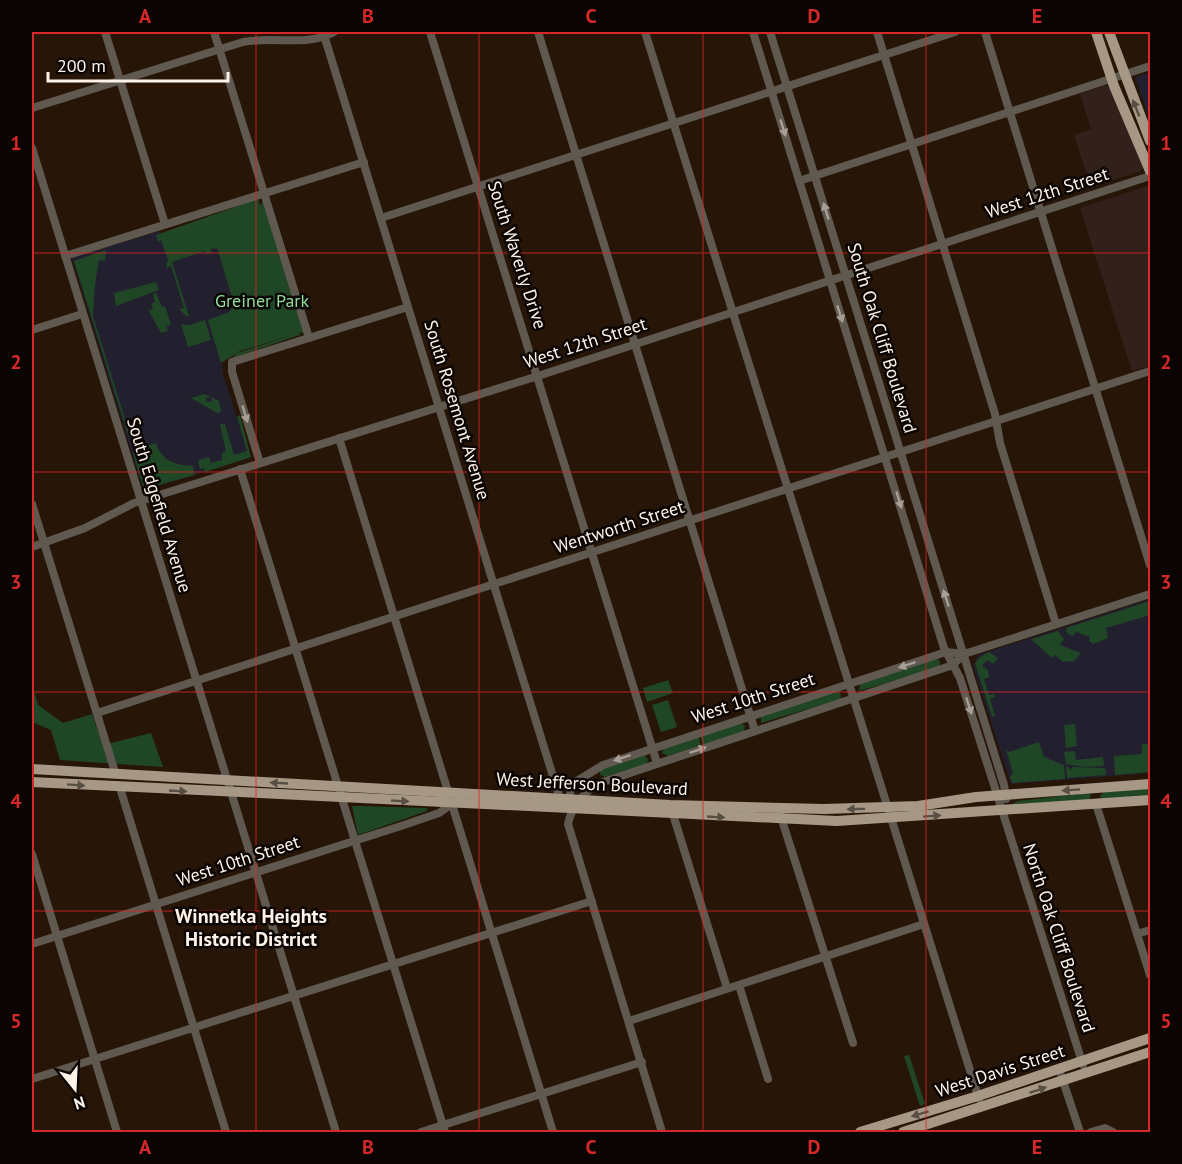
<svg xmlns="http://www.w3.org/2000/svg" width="1182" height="1164" viewBox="0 0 1182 1164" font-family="'PT Sans',sans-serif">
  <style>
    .commercial { fill: #32211a }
    .education { fill: #221f2f }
    .green { fill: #204725 }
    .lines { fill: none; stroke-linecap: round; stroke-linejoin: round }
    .minor { stroke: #605950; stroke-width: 8 }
    .major { stroke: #a79886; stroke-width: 10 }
    .oneway { fill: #584e44 }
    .oneway2 { fill: #a89e95 }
    .grid { fill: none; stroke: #d62828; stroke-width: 1.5; stroke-opacity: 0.55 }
    .labels { text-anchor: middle; stroke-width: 5; stroke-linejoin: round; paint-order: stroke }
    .street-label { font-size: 18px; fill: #fff3e9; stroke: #0a0502 }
    .park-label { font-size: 18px; fill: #90dc98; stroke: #0a0502 }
    .neighbourhood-label { font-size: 20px; font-weight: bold; fill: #fff3e9; stroke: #0a0502 }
    .neatline { fill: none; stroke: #d62828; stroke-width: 2 }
    .grid-label { font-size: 20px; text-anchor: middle; font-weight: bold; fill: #d62828 }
  </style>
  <rect width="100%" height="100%" fill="#271607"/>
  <g class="commercial">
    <path d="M1108 85 1112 86 1143 168 1141 171 1091 187 1074 135 1091 129 1080 94Z"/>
    <path d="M1148 186 1150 195V366L1132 371 1080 208Z"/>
  </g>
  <g class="education">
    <path d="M1150 72V121L1135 77Z"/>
    <path d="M160 231 169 262 217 247 247 348 230 355 222 363 223 374 250 458 147 489 141 483 72 258Z"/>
    <path d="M1150 599V773L1011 784 973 666 978 655Z"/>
  </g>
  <g class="green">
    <path d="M258 199 260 205 263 202 303 332 297 334H302L232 358 237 353 293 335 240 351 221 363 208 320 229 312 234 304 217 248 211 249 212 257 211 253 206 254 205 251 172 262 189 316H186L179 309 184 308 171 266 166 268 168 260 161 240 158 242 156 235Z"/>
    <path d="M106 250 105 261 99 260C95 280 94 297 93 316L130 435 129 438 74 261Z"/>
    <path d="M156 282 159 290 116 306 114 293Z"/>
    <path d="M156 293 162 307 165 306 171 325 168 326 166 323 168 331 161 333 148 309 153 310 151 303 155 302 153 294Z"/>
    <path d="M205 320 211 340 188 347 181 324 190 325Z"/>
    <path d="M204 394 211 397 206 398 207 402 212 401 211 397 219 401 221 412 217 413 191 398Z"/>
    <path d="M240 415 251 457 205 472 204 468 200 469 198 460 209 457 211 463 222 460V453L226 452 220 424H225L234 455 247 451 237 417Z"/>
    <path d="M156 443C162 461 175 465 193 466L195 475 144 489 133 453 136 449Z"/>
    <path d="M1150 601V615L1106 628 1108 638 1093 644 1089 641 1090 637 1076 632 1073 636C1069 635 1066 633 1066 628Z"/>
    <path d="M1058 631 1064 639 1060 645 1081 653 1074 661 1063 662 1055 655 1052 658 1033 641 1032 639Z"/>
    <path d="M989 652 998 658 993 664 987 660 982 666 988 670 989 677 984 679 989 695 994 694 995 697 990 699 995 716 992 717 975 663 980 657Z"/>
    <path d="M936 659 940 661V667L859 691 860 684Z"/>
    <path d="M668 680 673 693 647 702 643 688Z"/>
    <path d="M32 684 38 705 63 723 92 714 103 745 151 733 163 767 60 760 51 730 32 722Z"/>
    <path d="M840 691 841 699 761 723V715Z"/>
    <path d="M668 700 677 727 661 732 652 705Z"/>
    <path d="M741 723 745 726 744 731 703 745 700 736Z"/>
    <path d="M1075 724 1077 746 1066 748 1064 725Z"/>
    <path d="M698 736 701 745 668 756 662 753 663 748Z"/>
    <path d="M1039 742 1044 757 1064 765 1065 779 1012 783 1010 777 1013 773 1006 749 1009 752Z"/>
    <path d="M1142 744H1150V772L1115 775 1114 756 1142 754Z"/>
    <path d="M1075 751 1076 760 1103 757 1104 766 1084 767 1066 764 1064 752Z"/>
    <path d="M645 755 648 760 646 764 604 777 600 774V769Z"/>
    <path d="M1066 765 1071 770 1072 767 1105 768 1106 775 1067 778Z"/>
    <path d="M1150 787V796L1101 799 1100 796 1104 792Z"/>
    <path d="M1088 793 1091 795 1089 801 1012 804 1018 801Z"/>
    <path d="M352 806H360L427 808V811L358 835Z"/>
    <path d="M909 1055 925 1104 920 1106 904 1056Z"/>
  </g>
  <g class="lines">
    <g class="minor">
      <path d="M105 32 165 224"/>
      <path d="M214 32 309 338"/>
      <path d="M323 32 560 799"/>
      <path d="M430 32 657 763"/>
      <path d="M538 32 755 731"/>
      <path d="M645 32 979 1099"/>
      <path d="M753 32 944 648 960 678 1083 1065"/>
      <path d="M770 32 1004 785 1006 799"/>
      <path d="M877 32 995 414 1000 443 1056 624"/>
      <path d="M985 32 1150 565"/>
      <path d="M32 108 243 42C274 36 307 47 334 32"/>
      <path d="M32 148 336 1132"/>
      <path d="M799 181 1150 66"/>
      <path d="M381 218 955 32"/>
      <path d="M65 256 364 162"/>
      <path d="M32 330 82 314"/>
      <path d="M339 438 553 1132"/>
      <path d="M260 463 232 372V362L408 307"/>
      <path d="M240 469 445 1132"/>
      <path d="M32 504 115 772"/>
      <path d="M32 547 85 528 134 503 538 376 1150 176"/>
      <path d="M97 713 1150 371"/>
      <path d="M120 788 226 1132"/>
      <path d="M569 799 572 784 603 765 946 652 964 654 1150 594"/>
      <path d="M1096 804 1150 975"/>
      <path d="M671 808 727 988"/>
      <path d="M780 814 853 1043"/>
      <path d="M32 854 117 1132"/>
      <path d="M1137 934 1150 930"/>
      <path d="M32 944 404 825 439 813 452 804"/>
      <path d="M739 985 768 1079"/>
      <path d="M629 1021 924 924"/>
      <path d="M1059 1069 1080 1132"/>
      <path d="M32 1079 592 901"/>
      <path d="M421 1132 642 1062"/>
      <path d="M662 1132 568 824C571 807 587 788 603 782L953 665 964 654"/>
      <path d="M1091 1132 1105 1128 1113 1132"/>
    </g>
    <g class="major">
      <path d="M1096 32 1114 86 1150 171"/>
      <path d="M1109 32 1150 141"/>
      <path d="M32 769 670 805 824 809 918 806 976 797 1150 784"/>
      <path d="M32 782 837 821 1150 800"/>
      <path d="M860 1132 978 1096 1150 1038"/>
      <path d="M903 1132 1150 1052"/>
    </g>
  </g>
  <defs><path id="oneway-solid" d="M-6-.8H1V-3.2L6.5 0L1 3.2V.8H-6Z" transform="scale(1.5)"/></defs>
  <g class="oneway">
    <use href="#oneway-solid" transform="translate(1136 108) rotate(-112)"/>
    <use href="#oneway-solid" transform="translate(279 783) rotate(-177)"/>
    <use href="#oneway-solid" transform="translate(76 785) rotate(4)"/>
    <use href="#oneway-solid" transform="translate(1071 790) rotate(176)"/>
    <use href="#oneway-solid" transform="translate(178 791) rotate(3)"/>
    <use href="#oneway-solid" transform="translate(400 801) rotate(3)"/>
    <use href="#oneway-solid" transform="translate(856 809) rotate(179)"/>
    <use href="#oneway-solid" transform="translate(932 816) rotate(-4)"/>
    <use href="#oneway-solid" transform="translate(716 817) rotate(3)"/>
    <use href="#oneway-solid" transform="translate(1038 1090) rotate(-19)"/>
    <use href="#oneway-solid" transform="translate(920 1114) rotate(163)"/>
  </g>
  <g class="oneway2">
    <use href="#oneway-solid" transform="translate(783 128) rotate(73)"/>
    <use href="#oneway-solid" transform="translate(826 211) rotate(-107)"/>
    <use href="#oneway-solid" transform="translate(840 314) rotate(72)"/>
    <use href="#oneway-solid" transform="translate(245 414) rotate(73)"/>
    <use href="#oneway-solid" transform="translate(899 500) rotate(73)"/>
    <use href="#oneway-solid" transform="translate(946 598) rotate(-108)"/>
    <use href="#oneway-solid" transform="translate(907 665) rotate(162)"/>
    <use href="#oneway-solid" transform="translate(969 706) rotate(72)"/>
    <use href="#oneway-solid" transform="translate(698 750) rotate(-19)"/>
    <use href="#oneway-solid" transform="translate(622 758) rotate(162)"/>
  </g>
  <path class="grid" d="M256 32V1132M479 32V1132M703 32V1132M926 32V1132M32 253H1150M32 472H1150M32 692H1150M32 911H1150"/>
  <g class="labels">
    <g class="street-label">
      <text transform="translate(1047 193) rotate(-18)" y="6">West 12th Street</text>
      <text transform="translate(517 255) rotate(72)" y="6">South Waverly Drive</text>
      <text transform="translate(882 338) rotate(73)" y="6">South Oak Cliff Boulevard</text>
      <text transform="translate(585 343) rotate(-18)" y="6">West 12th Street</text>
      <text transform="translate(457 410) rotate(73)" y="6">South Rosemont Avenue</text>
      <text transform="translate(159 505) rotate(73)" y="6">South Edgefield Avenue</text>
      <text transform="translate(619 527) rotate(-18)" y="6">Wentworth Street</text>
      <text transform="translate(753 698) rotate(-18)" y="6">West 10th Street</text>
      <text transform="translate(592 784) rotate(3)" y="6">West Jefferson Boulevard</text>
      <text transform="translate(238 861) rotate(-18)" y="6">West 10th Street</text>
      <text transform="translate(1059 938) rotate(72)" y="6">North Oak Cliff Boulevard</text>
      <text transform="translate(1000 1071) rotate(-18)" y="6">West Davis Street</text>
    </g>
    <g class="park-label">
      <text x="262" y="307">Greiner Park</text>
    </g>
    <g class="neighbourhood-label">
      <text x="251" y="923">Winnetka Heights<tspan x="251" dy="23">Historic District</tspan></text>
    </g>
  </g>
  <rect width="1182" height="1164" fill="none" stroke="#0a0502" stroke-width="66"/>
  <g transform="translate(75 1089) rotate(162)" stroke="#0a0502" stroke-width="4.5" paint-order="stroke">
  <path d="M0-4.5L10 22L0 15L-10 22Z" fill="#fff3e9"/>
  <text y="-9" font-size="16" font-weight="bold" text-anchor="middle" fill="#fff3e9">N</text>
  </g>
  <path d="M48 72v9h180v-9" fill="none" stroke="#fff3e9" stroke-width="3"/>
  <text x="57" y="72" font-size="18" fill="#fff3e9" stroke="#0a0502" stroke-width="4.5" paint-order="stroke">200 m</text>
  <rect x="33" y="33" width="1116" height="1098" class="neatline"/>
  <g class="grid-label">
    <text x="145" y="23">A</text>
    <text x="368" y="23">B</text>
    <text x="591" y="23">C</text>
    <text x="814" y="23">D</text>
    <text x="1037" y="23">E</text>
    <text x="16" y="150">1</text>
    <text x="1166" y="150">1</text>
    <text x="16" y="369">2</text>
    <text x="1166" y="369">2</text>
    <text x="16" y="589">3</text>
    <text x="1166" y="589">3</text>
    <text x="16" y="808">4</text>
    <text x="1166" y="808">4</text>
    <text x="16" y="1028">5</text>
    <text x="1166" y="1028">5</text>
    <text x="145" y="1154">A</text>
    <text x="368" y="1154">B</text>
    <text x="591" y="1154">C</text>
    <text x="814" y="1154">D</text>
    <text x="1037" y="1154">E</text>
  </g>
</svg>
